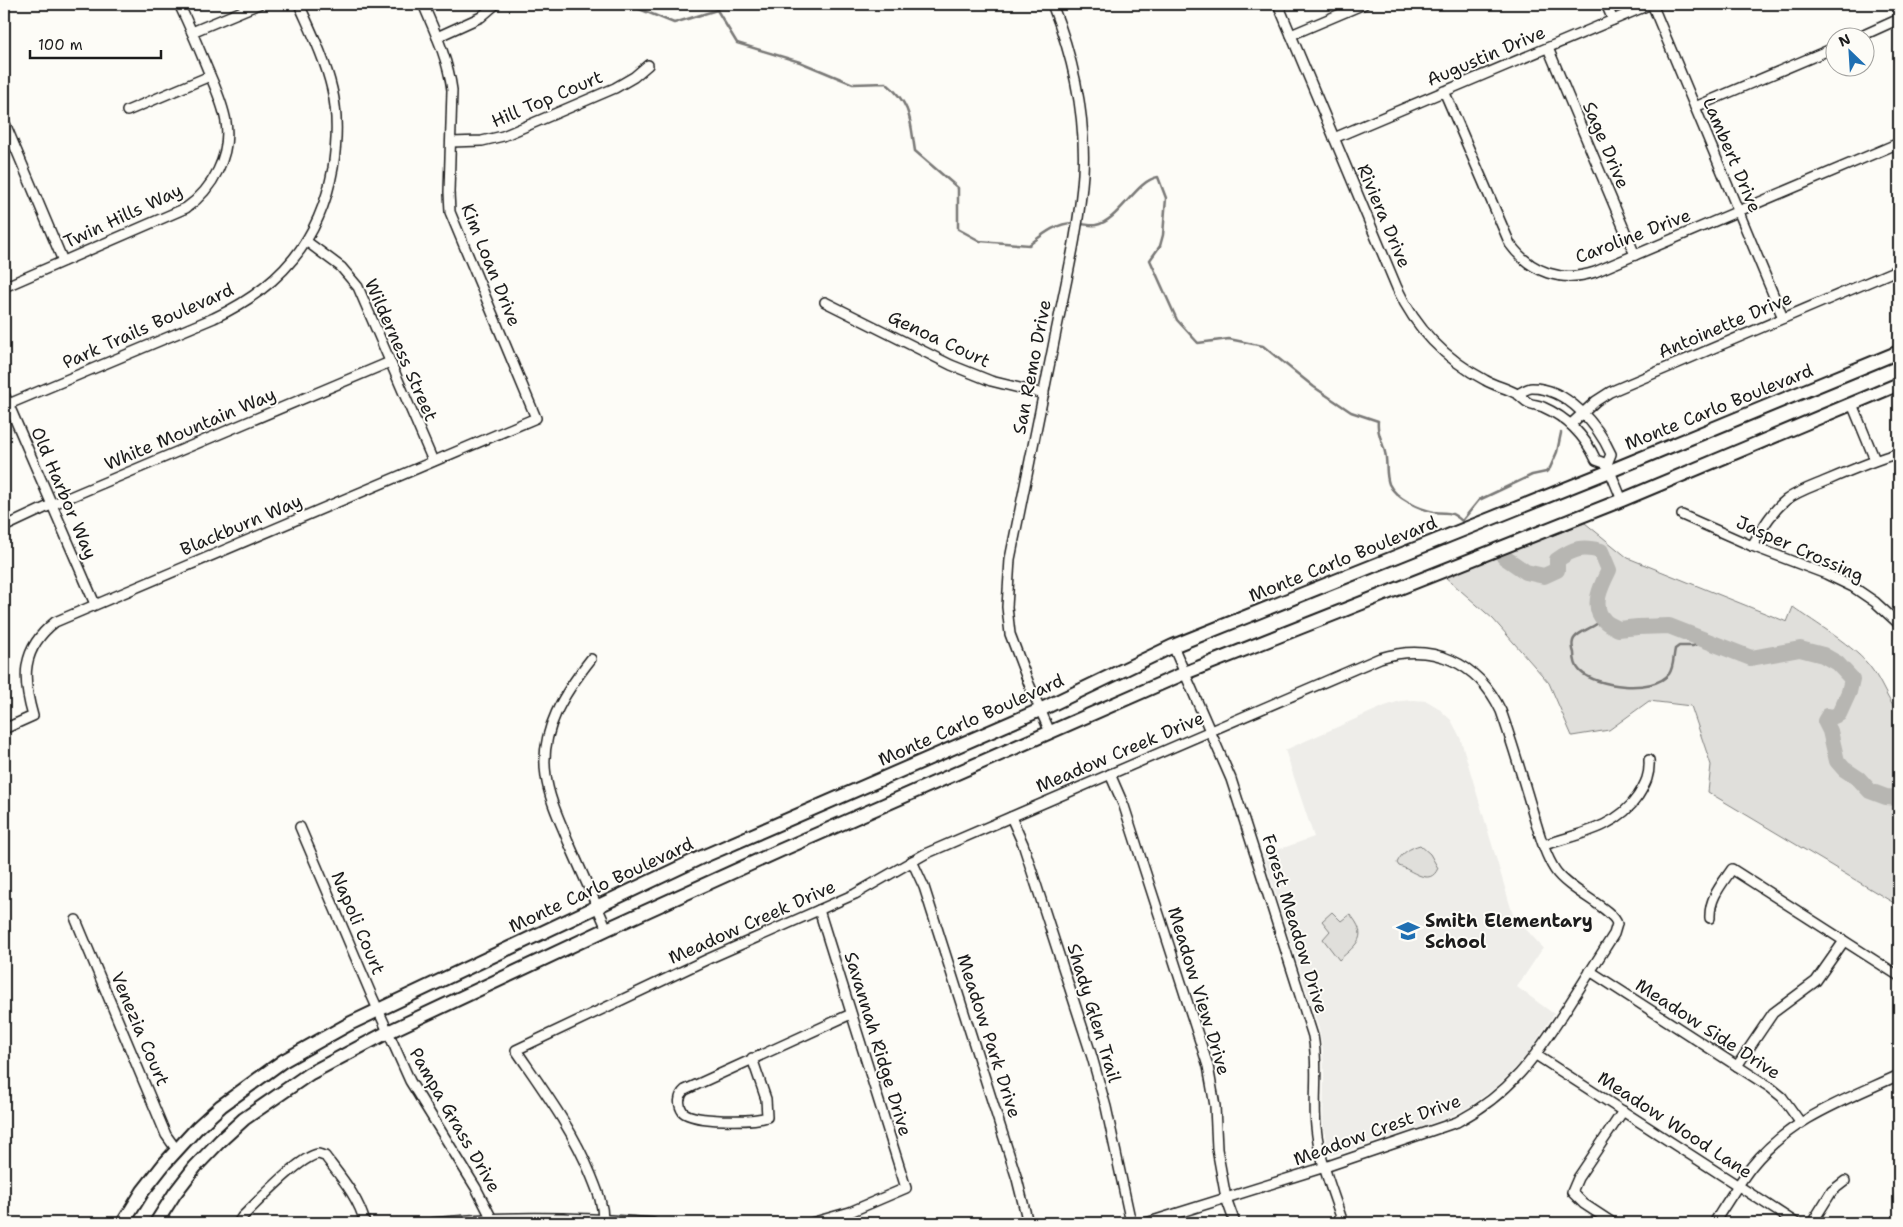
<svg xmlns="http://www.w3.org/2000/svg" width="1903" height="1227" viewBox="0 0 1903 1227" font-family="'Shantell Sans',sans-serif">
  <style>
    .built { fill: #eeede9 }
    .green { fill: #e0dfdb; stroke: #7e7e7c }
    .lines { fill: none; stroke-linecap: round; stroke-linejoin: round }
    .stream { stroke: #797876; stroke-width: 2.5 }
    .river { stroke: #b7b6b2; stroke-width: 16 }
    .minor-casing { stroke: #1c1c1c; stroke-width: 12 }
    .secondary-casing { stroke: #1c1c1c; stroke-width: 16 }
    .minor { stroke: #fdfcf7; stroke-width: 9 }
    .secondary { stroke: #fdfcf7; stroke-width: 12 }
    .labels { text-anchor: middle; stroke-width: 4; stroke-linejoin: round; paint-order: stroke }
    .street-label { font-size: 18px; fill: #1c1c1c; stroke: #fdfcf7 }
    .poi-label { font-size: 18px; font-weight: bold; fill: #1c1c1c; stroke: #fdfcf7; text-anchor: start }
  </style>
  <rect width="100%" height="100%" fill="#fdfcf7"/>
  <filter id="ink" filterUnits="userSpaceOnUse"><feTurbulence type="fractalNoise" baseFrequency=".02" numOctaves="2"/><feDisplacementMap in="SourceGraphic" scale="10" xChannelSelector="R" yChannelSelector="G"/><feConvolveMatrix kernelMatrix="1 2 1 2 8 2 1 2 1" color-interpolation-filters="sRGB"/></filter>
  <g filter="url(#ink)">
    <path class="built" d="M1414 700 1427 701 1437 707 1451 720 1460 737 1513 915 1543 948 1517 987 1554 1014 1530 1051 1509 1075 1496 1087 1470 1106 1453 1115 1416 1129 1329 1156 1323 1125 1324 1075 1323 1052 1319 1029 1263 855 1314 837 1285 750 1385 706 1400 701Z"/>
    <g class="green">
      <path d="M1585 523 1628 558 1787 622 1793 607C1815 623 1856 647 1871 668 1882 682 1887 700 1899 714V906L1708 792 1711 765 1691 706 1649 701 1609 730 1572 736 1549 683 1493 619 1444 576Z"/>
      <path d="M1420 845 1430 854 1438 868C1430 888 1411 869 1399 866L1397 863C1401 853 1410 848 1420 845Z"/>
      <path d="M1332 912 1341 921 1350 914C1369 937 1358 943 1339 960L1323 939 1330 931 1322 921Z"/>
    </g>
    <g class="lines">
      <g class="stream">
        <path d="M627 4 674 23 717 10 737 43 800 62 853 84 886 83C912 105 910 120 915 151L958 188V229L980 241 1029 245C1042 235 1057 222 1075 223"/>
        <path d="M1080 224C1085 224 1091 226 1096 225 1119 221 1136 180 1158 177L1166 198 1163 235 1160 246 1150 260 1177 320 1198 343 1229 339 1263 346 1314 387 1351 412 1378 421C1376 434 1385 445 1386 458 1387 467 1386 476 1389 484 1396 499 1420 509 1434 512 1450 514 1449 510 1462 521L1479 500 1532 475 1546 472 1550 468 1557 452 1561 433"/>
        <path d="M1603 619C1597 627 1575 632 1573 641 1572 644 1573 650 1574 653 1574 659 1575 666 1580 671 1596 687 1653 694 1669 674 1674 667 1673 658 1675 649L1679 646H1693L1707 639"/>
      </g>
      <path class="river" d="M1504 557 1526 572 1544 576 1557 570V560C1574 548 1582 546 1601 551L1609 570C1602 584 1590 606 1604 620 1607 624 1613 626 1618 629L1638 627 1669 626 1751 658 1800 649 1823 655 1837 663 1852 679 1849 692 1839 714 1832 717 1828 716 1825 721 1830 731 1837 761 1844 769 1859 779 1870 791 1886 797 1899 798"/>
      <defs>
        <g id="minor">
          <path d="M1278 4 1397 288C1416 329 1445 359 1485 380 1495 386 1507 388 1517 394 1521 396 1524 401 1529 403 1533 405 1539 405 1543 407 1568 418 1585 436 1596 460L1607 464"/>
          <path d="M1606 4 1613 20"/>
          <path d="M1652 4 1783 318"/>
          <path d="M192 32 259 4"/>
          <path d="M1291 35 1364 4"/>
          <path d="M437 37 481 17 496 4"/>
          <path d="M1857 38 1899 19"/>
          <path d="M1548 48 1635 255"/>
          <path d="M1444 91 1510 244C1531 273 1562 283 1595 272L1899 143"/>
          <path d="M1695 107 1836 47"/>
          <path d="M127 111 210 76"/>
          <path d="M4 121 63 261"/>
          <path d="M1334 138 1651 4"/>
          <path d="M451 142 482 141 503 136 615 88 634 77 648 65"/>
          <path d="M306 241 341 267 358 287 433 461"/>
          <path d="M4 287 186 208C213 189 231 155 226 122 223 103 214 85 207 68 198 46 189 25 179 4"/>
          <path d="M825 302 951 365 991 381 1044 394"/>
          <path d="M4 394 95 604"/>
          <path d="M1518 394C1522 392 1527 388 1532 388 1567 388 1598 425 1611 454L1607 464 1622 500"/>
          <path d="M1852 404 1875 460"/>
          <path d="M4 406 214 318C280 287 320 241 333 168 337 142 338 114 332 89 325 59 311 31 299 4"/>
          <path d="M1571 424 1596 401 1610 392 1899 269"/>
          <path d="M1682 515 1752 546 1826 574 1853 587 1875 602 1899 624"/>
          <path d="M4 527 51 505 390 362"/>
          <path d="M1752 546C1762 529 1771 512 1786 500 1798 491 1814 486 1828 480 1851 470 1874 460 1899 453"/>
          <path d="M1173 646 1231 779 1313 1036C1319 1066 1313 1097 1316 1127 1319 1160 1333 1192 1343 1223"/>
          <path d="M591 659C565 692 539 731 546 776 549 799 560 821 568 841 581 871 594 900 607 929"/>
          <path d="M4 729 33 716C22 678 21 649 55 622L536 418 450 212 449 192 452 90C448 59 435 32 423 4"/>
          <path d="M1050 732 1029 684 1010 634 1007 607 1010 559C1025 488 1039 417 1053 347 1064 290 1079 232 1083 174 1086 117 1073 57 1052 4"/>
          <path d="M1110 774 1124 806 1208 1066 1215 1106 1217 1149 1226 1198 1235 1223"/>
          <path d="M1011 817 1023 844 1092 1057 1106 1107 1131 1223"/>
          <path d="M300 827 371 994 410 1081 476 1188 494 1223"/>
          <path d="M1544 845C1578 834 1617 828 1638 796 1646 783 1650 775 1649 760"/>
          <path d="M912 861 924 887 1017 1179 1028 1223"/>
          <path d="M1710 918C1709 898 1722 884 1732 869L1899 976"/>
          <path d="M76 920 166 1135 176 1149"/>
          <path d="M1590 971 1771 1088 1782 1097 1800 1122"/>
          <path d="M1536 1055 1796 1223"/>
          <path d="M752 1058 766 1099 767 1117C752 1122 694 1122 683 1112 678 1105 678 1096 685 1090L851 1014"/>
          <path d="M1737 1066 1773 1013 1816 981 1844 941"/>
          <path d="M603 1220C603 1203 597 1190 591 1175 573 1130 544 1091 516 1050L708 959 855 894 925 854 1380 658C1432 642 1478 662 1501 711 1513 745 1523 779 1533 813 1539 832 1544 853 1555 870 1568 890 1614 909 1617 924L1614 934C1598 959 1582 984 1567 1008 1534 1059 1511 1093 1457 1122L1325 1167 1146 1223"/>
          <path d="M238 1223 242 1217C257 1203 299 1157 318 1154 319 1154 324 1156 325 1156 340 1176 359 1198 365 1223"/>
          <path d="M432 1223C505 1215 581 1217 653 1223"/>
          <path d="M811 1223 850 1212 906 1188 819 910"/>
          <path d="M1613 1223 1584 1204 1572 1192 1578 1178 1623 1111"/>
          <path d="M1714 1223C1726 1204 1738 1184 1752 1166 1791 1118 1845 1100 1899 1075"/>
          <path d="M1812 1223 1832 1191 1845 1181"/>
        </g>
        <g id="secondary">
          <path d="M123 1223 143 1191 165 1163 197 1128 221 1106 283 1061 351 1023 702 857 1040 710 1173 646 1610 471 1899 352"/>
          <path d="M156 1223 175 1193 195 1167 220 1141 244 1119 309 1074 388 1032 607 929 779 851 1185 673 1622 500 1899 384"/>
        </g>
      </defs>
      <use href="#minor" class="minor-casing"/>
      <use href="#secondary" class="secondary-casing"/>
      <use href="#minor" class="minor"/>
      <use href="#secondary" class="secondary"/>
    </g>
  </g>
  <defs>
    <symbol id="school-bare" viewBox="-9 -9 18 18"><path d="M0-5L7-2L0 1L-7-2ZM-4 1L0 2.5L4 1V4Q0 6-4 4Z" fill="#1f6fb2" stroke="#fdfcf7" stroke-width="2.5" paint-order="stroke"/></symbol>
  </defs>
  <g fill-rule="evenodd">
    <use href="#school-bare" x="1392" y="915" width="32" height="32"/>
  </g>
  <g class="labels">
    <g class="street-label">
      <text transform="translate(1486 56) rotate(-23)" y="6">Augustin Drive</text>
      <text transform="translate(547 99) rotate(-23)" y="6">Hill Top Court</text>
      <text transform="translate(1606 145) rotate(67)" y="6">Sage Drive</text>
      <text transform="translate(1732 155) rotate(67)" y="6">Lambert Drive</text>
      <text transform="translate(123 216) rotate(-25)" y="6">Twin Hills Way</text>
      <text transform="translate(1384 216) rotate(67)" y="6">Riviera Drive</text>
      <text transform="translate(1633 236) rotate(-21)" y="6">Caroline Drive</text>
      <text transform="translate(491 265) rotate(68)" y="6">Kim Loan Drive</text>
      <text transform="translate(1725 325) rotate(-23)" y="6">Antoinette Drive</text>
      <text transform="translate(148 326) rotate(-24)" y="6">Park Trails Boulevard</text>
      <text transform="translate(939 339) rotate(25)" y="6">Genoa Court</text>
      <text transform="translate(401 350) rotate(66)" y="6">Wilderness Street</text>
      <text transform="translate(1032 367) rotate(-79)" y="6">San Remo Drive</text>
      <text transform="translate(1719 407) rotate(-22)" y="6">Monte Carlo Boulevard</text>
      <text transform="translate(190 429) rotate(-23)" y="6">White Mountain Way</text>
      <text transform="translate(64 493) rotate(67)" y="6">Old Harbor Way</text>
      <text transform="translate(241 525) rotate(-23)" y="6">Blackburn Way</text>
      <text transform="translate(1800 549) rotate(24)" y="6">Jasper Crossing</text>
      <text transform="translate(1343 559) rotate(-22)" y="6">Monte Carlo Boulevard</text>
      <text transform="translate(971 720) rotate(-24)" y="6">Monte Carlo Boulevard</text>
      <text transform="translate(1120 752) rotate(-23)" y="6">Meadow Creek Drive</text>
      <text transform="translate(601 885) rotate(-25)" y="6">Monte Carlo Boulevard</text>
      <text transform="translate(752 922) rotate(-24)" y="6">Meadow Creek Drive</text>
      <text transform="translate(358 923) rotate(67)" y="6">Napoli Court</text>
      <text transform="translate(1295 924) rotate(73)" y="6">Forest Meadow Drive</text>
      <text transform="translate(1199 991) rotate(73)" y="6">Meadow View Drive</text>
      <text transform="translate(1094 1013) rotate(73)" y="6">Shady Glen Trail</text>
      <text transform="translate(140 1029) rotate(67)" y="6">Venezia Court</text>
      <text transform="translate(1708 1029) rotate(33)" y="6">Meadow Side Drive</text>
      <text transform="translate(989 1036) rotate(72)" y="6">Meadow Park Drive</text>
      <text transform="translate(878 1044) rotate(73)" y="6">Savannah Ridge Drive</text>
      <text transform="translate(455 1120) rotate(60)" y="6">Pampa Grass Drive</text>
      <text transform="translate(1675 1125) rotate(33)" y="6">Meadow Wood Lane</text>
      <text transform="translate(1377 1130) rotate(-20)" y="6">Meadow Crest Drive</text>
    </g>
    <g class="poi-label">
      <text x="1425" y="927">Smith Elementary<tspan x="1425" dy="21">School</tspan></text>
    </g>
  </g>
  <rect width="1903" height="1227" fill="none" stroke="#fdfcf7" stroke-width="20"/>
  <rect x="10" y="10" width="1883" height="1207" fill="none" stroke="#1c1c1c" stroke-width="2" filter="url(#ink)"/>
  <g transform="translate(1850 52) rotate(335)"><circle r="24" fill="#fdfcf7" stroke="#a3a29f"/>
  <path d="M0-4L9 19L0 12L-9 19Z" fill="#1f6fb2"/>
  <text y="-8" font-size="14" font-weight="bold" text-anchor="middle" fill="#1c1c1c">N</text>
  </g>
  <path d="M30 50v8h131v-8" fill="none" stroke="#1c1c1c" stroke-width="2.5"/>
  <text x="38" y="50" font-size="15" fill="#1c1c1c" stroke="#fdfcf7" stroke-width="4" paint-order="stroke">100 m</text>
</svg>
